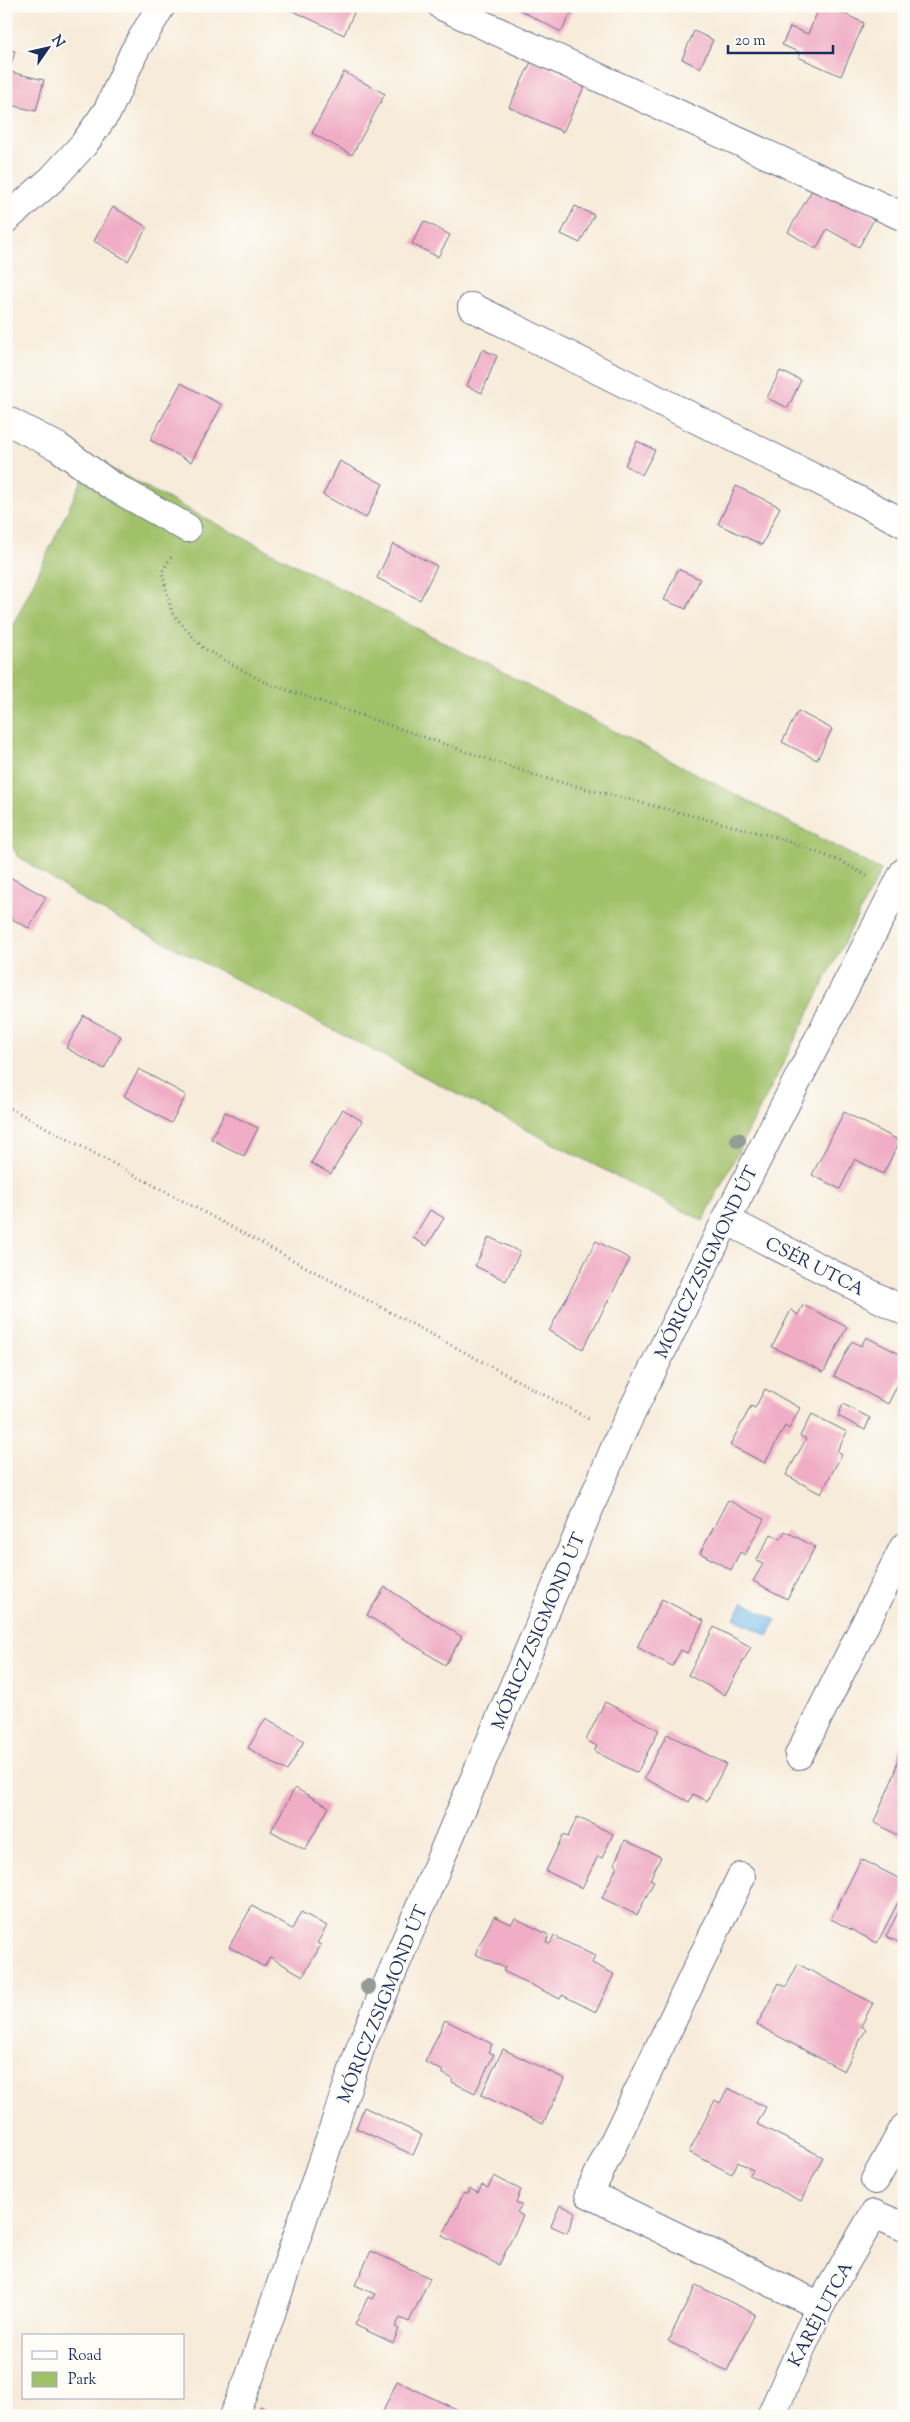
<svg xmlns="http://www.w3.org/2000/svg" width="910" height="2422" viewBox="0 0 910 2422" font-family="'Sorts Mill Goudy',serif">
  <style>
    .green { fill: #a1c169; stroke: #5e7864 }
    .water { fill: #70b7e7; stroke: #4673a2 }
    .building { fill: #f0adc5 }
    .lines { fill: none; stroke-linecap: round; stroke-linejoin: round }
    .minor-casing { stroke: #687189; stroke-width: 30 }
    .path { stroke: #687189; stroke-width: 3; stroke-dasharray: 1 4; stroke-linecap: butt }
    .minor { stroke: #fff; stroke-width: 28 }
    .tree { fill: #949c97 }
    .labels { text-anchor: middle; stroke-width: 4.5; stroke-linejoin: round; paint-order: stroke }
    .street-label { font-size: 18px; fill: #1b2f5e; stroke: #fdfcf7 }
  </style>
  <rect width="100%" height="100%" fill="#fdfcf7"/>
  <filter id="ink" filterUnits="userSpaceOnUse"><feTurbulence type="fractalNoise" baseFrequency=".02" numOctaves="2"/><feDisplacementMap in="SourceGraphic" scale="10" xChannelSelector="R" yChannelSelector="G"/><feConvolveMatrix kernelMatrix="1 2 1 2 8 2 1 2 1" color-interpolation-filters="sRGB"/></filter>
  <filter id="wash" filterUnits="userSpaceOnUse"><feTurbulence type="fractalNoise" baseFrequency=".0096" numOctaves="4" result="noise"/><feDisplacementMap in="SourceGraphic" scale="20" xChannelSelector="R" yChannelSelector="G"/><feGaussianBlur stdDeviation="1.12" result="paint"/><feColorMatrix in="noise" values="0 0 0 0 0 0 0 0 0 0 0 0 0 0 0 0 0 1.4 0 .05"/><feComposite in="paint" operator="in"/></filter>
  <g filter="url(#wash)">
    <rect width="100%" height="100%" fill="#f7ebd9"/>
    <path class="green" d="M92 459 881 870 703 1221 86 902 19 857 6 839V641Z"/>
    <path class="water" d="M743 1602 776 1620 768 1636 734 1618Z"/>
    <g id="blocks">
      <g class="building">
        <path d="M290 6H357L344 35 289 9Z"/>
        <path d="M522 6H575L561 32 520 10Z"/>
        <path d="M820 6H827L864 23 841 76 798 57 801 53 782 45 790 27 808 34Z"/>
        <path d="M694 31 713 40 700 68 682 59Z"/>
        <path d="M6 49 15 51 10 69 6 68Z"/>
        <path d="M532 60 585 85 563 132 509 107Z"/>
        <path d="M6 71 44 80 36 111 6 104Z"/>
        <path d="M344 72 385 94 352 155 312 133Z"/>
        <path d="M816 183 875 217 859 247 827 229 816 249 788 232Z"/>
        <path d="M575 206 594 215 580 243 561 234Z"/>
        <path d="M113 207 147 227 128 261 94 241Z"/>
        <path d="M424 221 450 235 438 257 412 244Z"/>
        <path d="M482 349 497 356 482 393 467 386Z"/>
        <path d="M780 371 801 380 788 408 767 398Z"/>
        <path d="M181 383 222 405 191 462 150 440Z"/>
        <path d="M637 441 655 450 642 475 625 465Z"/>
        <path d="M340 461 383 484 366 518 323 495Z"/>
        <path d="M736 486 780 507 762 545 718 524Z"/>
        <path d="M393 544 437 566 420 600 377 578Z"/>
        <path d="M678 569 700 579 686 609 664 600Z"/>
        <path d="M798 711 832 729 817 760 782 742Z"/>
        <path d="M8 876 46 897 29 928 6 916Z"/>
        <path d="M84 1016 121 1036 104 1069 66 1048Z"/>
        <path d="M139 1069 186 1095 171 1123 124 1096Z"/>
        <path d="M343 1109 362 1121 331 1174 311 1163Z"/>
        <path d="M225 1112 258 1128 244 1156 211 1139Z"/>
        <path d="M844 1112 900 1141 883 1174 855 1159 840 1189 812 1175Z"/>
        <path d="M430 1210 444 1218 427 1246 413 1238Z"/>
        <path d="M489 1237 520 1252 506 1281 475 1266Z"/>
        <path d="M596 1241 630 1259 583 1349 549 1331Z"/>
        <path d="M803 1305 847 1327 824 1372 772 1347 791 1310 798 1315Z"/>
        <path d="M866 1337 904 1356V1372L888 1404 834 1376 852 1341 861 1346Z"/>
        <path d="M765 1389 800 1408 789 1429 785 1426 765 1463 730 1445 751 1406 755 1408Z"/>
        <path d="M843 1404 870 1418 865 1430 838 1416Z"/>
        <path d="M812 1414 847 1432 837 1451 842 1454 821 1494 786 1475 806 1439 800 1436Z"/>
        <path d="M728 1500 764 1519 745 1555 740 1552 731 1570 700 1553Z"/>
        <path d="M785 1531 815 1547 787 1599 753 1581 763 1564 756 1561 771 1534 781 1539Z"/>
        <path d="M385 1587 462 1637 445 1665 367 1615Z"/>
        <path d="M662 1599 704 1621 687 1653 681 1650 672 1666 637 1647Z"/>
        <path d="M714 1627 751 1647 725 1695 688 1675Z"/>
        <path d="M605 1702 659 1730 637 1773 594 1751 597 1746 586 1740Z"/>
        <path d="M266 1718 304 1741 287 1771 248 1748Z"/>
        <path d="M667 1734 726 1764 707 1801 693 1794 689 1802 644 1778Z"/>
        <path d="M901 1739 904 1740V1839L874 1822 895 1773Z"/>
        <path d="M295 1788 329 1807 305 1850 271 1831Z"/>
        <path d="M577 1817 613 1834 602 1858 598 1856 582 1888 546 1871 563 1835 568 1837Z"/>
        <path d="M625 1840 661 1857 650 1879 654 1881 637 1915 602 1898 617 1866 614 1864Z"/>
        <path d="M861 1859 904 1881V1891L877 1943 831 1919Z"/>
        <path d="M904 1901V1945L886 1936Z"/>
        <path d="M252 1906 292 1929 301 1912 327 1926 317 1943 321 1945 303 1976 270 1957 264 1967 229 1947Z"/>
        <path d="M494 1916 511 1924 515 1918 549 1935 546 1942 550 1944 554 1936 595 1956 592 1963 614 1974 596 2012 562 1995 560 1999 503 1971 505 1968 475 1954Z"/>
        <path d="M798 1964 873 2003 861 2026 866 2029 844 2071 757 2025 779 1983 786 1987Z"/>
        <path d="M445 2020 492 2044 488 2052 494 2054 475 2093 452 2082 453 2079 442 2073 443 2071 425 2062Z"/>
        <path d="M503 2049 565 2079 543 2124 481 2095Z"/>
        <path d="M728 2088 766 2107 757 2124 823 2157 801 2201 749 2175 753 2170 738 2162 732 2174 689 2152 715 2100 720 2103Z"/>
        <path d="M364 2107 422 2135 413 2155 356 2128Z"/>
        <path d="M494 2176 521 2190 516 2202 522 2205 517 2212 523 2216 499 2265 442 2236 464 2193 468 2194 470 2189 478 2193 482 2185 488 2188Z"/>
        <path d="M560 2205 576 2212 567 2233 551 2226Z"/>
        <path d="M371 2251 430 2278 409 2322 400 2318 395 2327 399 2329 393 2343 355 2325 368 2297 372 2299 375 2294 355 2285Z"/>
        <path d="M696 2285 755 2314 727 2371 668 2341Z"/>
        <path d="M397 2381 470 2416H381Z"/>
        <path d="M260 2406 281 2416H257Z"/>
      </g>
    </g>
  </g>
  <g filter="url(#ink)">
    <use href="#blocks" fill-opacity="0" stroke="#687189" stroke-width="1"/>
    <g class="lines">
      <defs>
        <g id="minor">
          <path d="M442 6 904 217"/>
          <path d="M6 219 52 179 84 144 108 110 134 52 161 6"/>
          <path d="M472 307 904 523"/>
          <path d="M6 420 58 447 109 484 187 528"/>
          <path d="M726 1220 904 1311"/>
          <path d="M799 1755 904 1547"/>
          <path d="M741 1877 589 2194 820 2306"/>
          <path d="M875 2180 904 2128"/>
          <path d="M233 2416 250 2376 361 2046 620 1436 726 1220 904 872"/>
          <path d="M771 2416 820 2306 874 2214 904 2227"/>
        </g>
      </defs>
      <use href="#minor" class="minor-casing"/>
      <g class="path">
        <path d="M171 557 162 572 172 613 203 648 264 682 540 777 776 837 842 862 867 876"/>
        <path d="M6 1106 591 1420"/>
      </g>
      <use href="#minor" class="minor"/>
    </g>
    <g class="tree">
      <circle cx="738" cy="1140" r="8"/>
      <circle cx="368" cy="1987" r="8"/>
    </g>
  </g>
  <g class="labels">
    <g class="street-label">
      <text transform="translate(706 1262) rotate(-64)" y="6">MÓRICZ ZSIGMOND ÚT</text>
      <text transform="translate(815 1266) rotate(27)" y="6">CSÉR UTCA</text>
      <text transform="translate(538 1631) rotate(-67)" y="6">MÓRICZ ZSIGMOND ÚT</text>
      <text transform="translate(382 2004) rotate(-68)" y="6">MÓRICZ ZSIGMOND ÚT</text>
      <text transform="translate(820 2314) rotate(-62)" y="6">KARÉJ UTCA</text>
    </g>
  </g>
  <rect width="910" height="2422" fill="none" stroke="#fdfcf7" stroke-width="25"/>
  <rect x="22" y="2334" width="162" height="65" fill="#fdfcf7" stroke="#a3aaba"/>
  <rect x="32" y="2351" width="25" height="8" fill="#ffffff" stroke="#a3aaba"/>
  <text x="68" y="2360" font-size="15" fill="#1b2f5e">Road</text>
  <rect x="32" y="2372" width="25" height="15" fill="#a1c169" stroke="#a3aaba"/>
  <text x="68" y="2384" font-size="15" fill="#1b2f5e">Park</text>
  <g transform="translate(48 48) rotate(56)" stroke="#fdfcf7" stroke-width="4" paint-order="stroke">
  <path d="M0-4L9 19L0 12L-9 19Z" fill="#1b2f5e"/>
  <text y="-8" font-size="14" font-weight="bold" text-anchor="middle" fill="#1b2f5e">N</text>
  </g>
  <path d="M728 45v8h105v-8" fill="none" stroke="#1b2f5e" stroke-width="2.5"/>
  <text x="735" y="45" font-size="15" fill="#1b2f5e" stroke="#fdfcf7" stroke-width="4" paint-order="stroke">20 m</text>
</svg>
